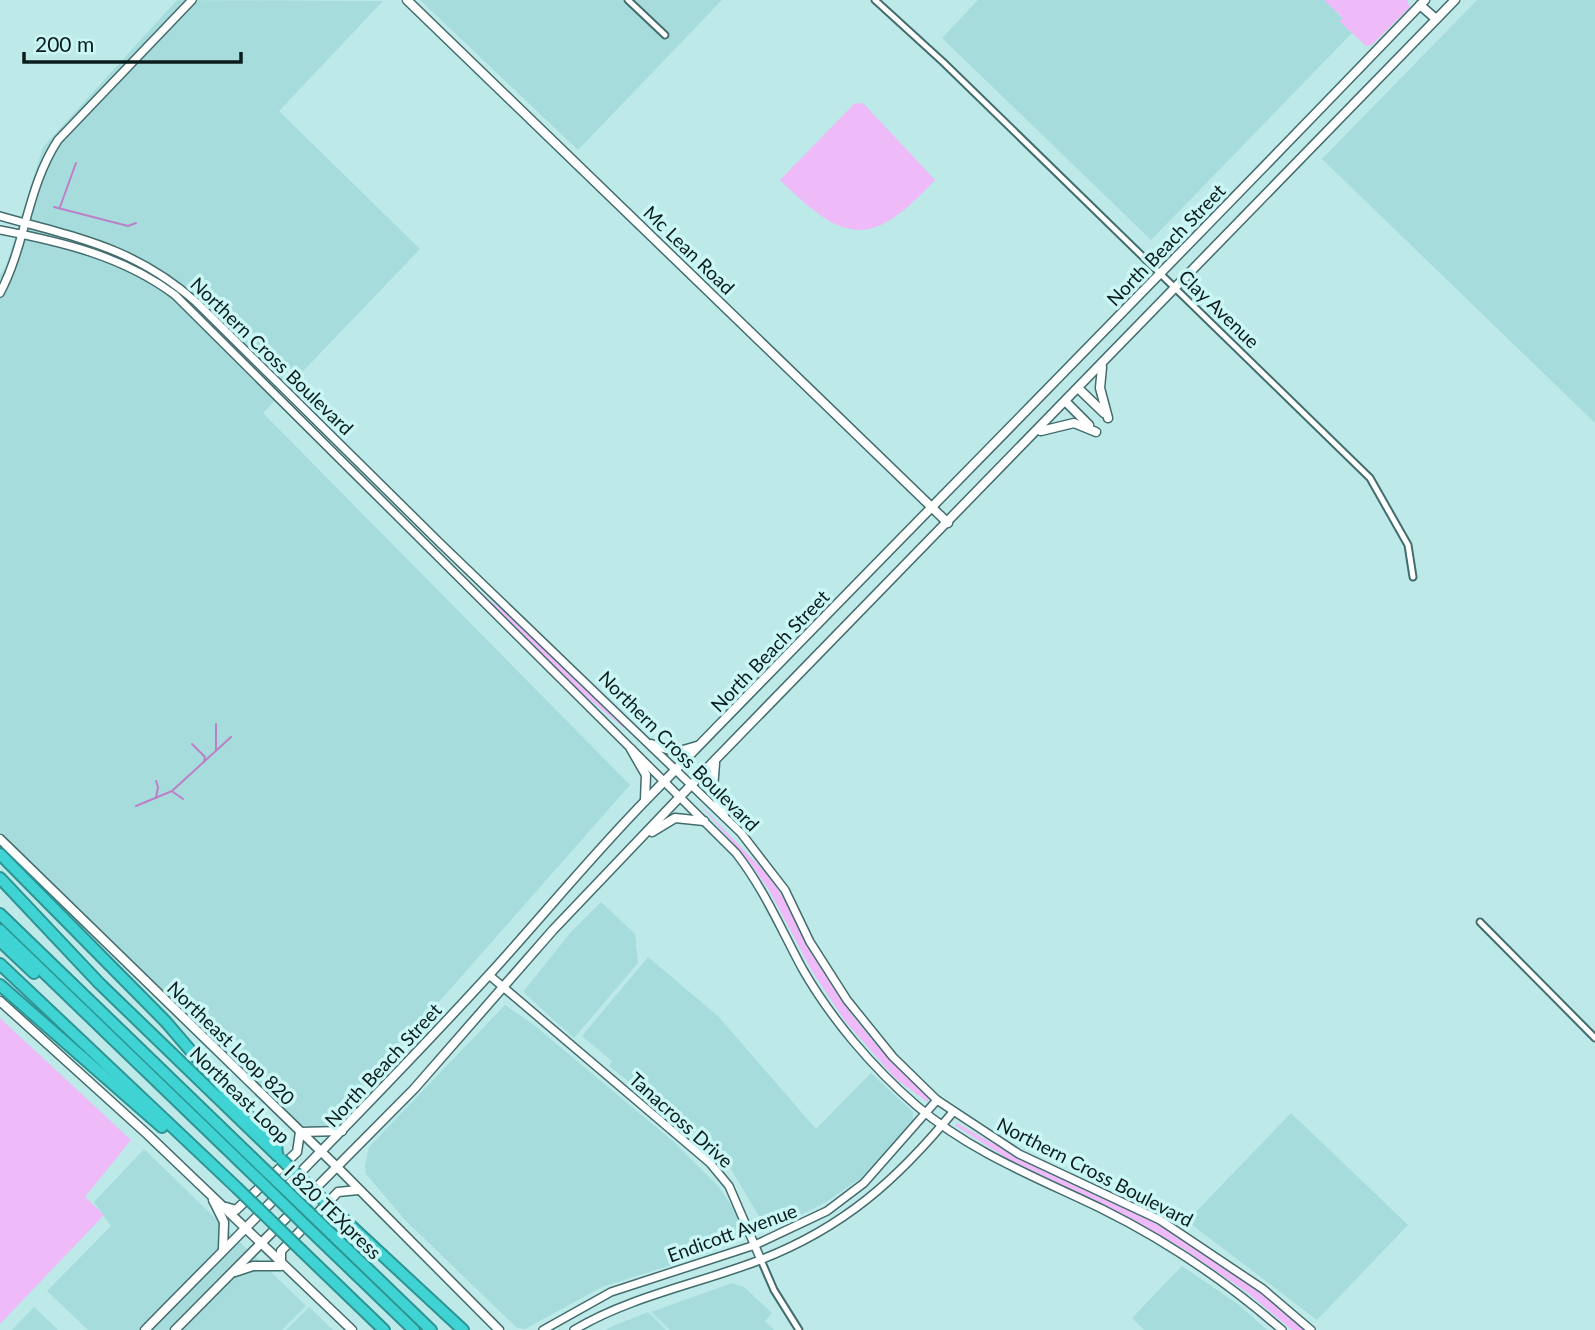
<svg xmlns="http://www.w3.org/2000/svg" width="1595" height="1330" viewBox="0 0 1595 1330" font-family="Lato,sans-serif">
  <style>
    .built { fill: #a7dcdc }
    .green { fill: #eebaf7 }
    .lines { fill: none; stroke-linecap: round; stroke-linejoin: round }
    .stream { stroke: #bc80c6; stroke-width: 2 }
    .minor-casing { stroke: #436c6c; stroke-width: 9 }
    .tertiary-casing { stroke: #436c6c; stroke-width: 10 }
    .secondary-casing { stroke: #436c6c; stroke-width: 11 }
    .motorway-casing { stroke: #2d9393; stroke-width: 14 }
    .minor { stroke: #fff; stroke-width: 5 }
    .tertiary { stroke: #fff; stroke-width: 7 }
    .secondary { stroke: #fff; stroke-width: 8 }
    .motorway { stroke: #3fd3d3; stroke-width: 10 }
    .motorway-bridge-casing { stroke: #2d9393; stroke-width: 14; stroke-linecap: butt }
    .motorway-bridge { stroke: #3fd3d3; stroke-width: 10 }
    .labels { text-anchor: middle; stroke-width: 7; stroke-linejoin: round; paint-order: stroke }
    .street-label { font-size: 19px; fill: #0b1c1c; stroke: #caf7f6 }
  </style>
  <rect width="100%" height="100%" fill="#bdeae9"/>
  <g class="built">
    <path d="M177 0 383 1 279 111 420 249 263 413 630 785 335 1120 322 1128 301 1125 0 832V275L6 266 43 147Z"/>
    <path d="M420 0H722L578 150Z"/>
    <path d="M978 0H1324L1343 19 1340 21 1352 33 1151 240 942 38Z"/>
    <path d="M1477 0H1595V423L1322 159Z"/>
    <path d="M601 902 635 934 638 963 574 1038 523 992 571 932Z"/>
    <path d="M648 957 718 1016 816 1129 871 1073 913 1112V1121L864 1176 826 1202 785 1223 768 1225 763 1223 729 1166 691 1131 609 1066 612 1061 582 1036Z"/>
    <path d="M505 1005 534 1025 675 1143 719 1187 738 1216 746 1237 706 1254 602 1287 525 1329 517 1328 405 1220 366 1174 365 1165 369 1147Z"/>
    <path d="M1291 1113 1408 1225 1317 1320 1187 1221Z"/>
    <path d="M144 1149 306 1306 282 1330H88L47 1291 111 1226 94 1202Z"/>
    <path d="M1182 1266 1239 1305 1267 1330H1144L1132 1318Z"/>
    <path d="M732 1283 744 1287 772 1313 765 1321 774 1330H670L651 1312Z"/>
    <path d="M34 1307 58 1330H12Z"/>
    <path d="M309 1307 333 1330H286Z"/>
    <path d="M648 1312 666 1330H605L613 1326Z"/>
  </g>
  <g class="green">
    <path d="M1324 0H1407L1410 7 1372 45 1366 46 1339 21 1343 18Z"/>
    <path d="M863 103 935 180C871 249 845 244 780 180L854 104Z"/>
    <path d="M478 591 516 621 628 727 624 728 571 684Z"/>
    <path d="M696 800 765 872 781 894 820 967 852 1015 878 1047 927 1094 929 1103 896 1079 845 1021 812 971 769 890 750 863Z"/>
    <path d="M0 1018 131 1140 85 1197 104 1215 0 1324Z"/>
    <path d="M957 1123C1014 1158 1076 1179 1135 1211 1197 1244 1253 1285 1306 1330H1292L1248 1293 1182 1248 1130 1218 1008 1159 956 1126Z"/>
  </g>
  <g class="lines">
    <g class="stream">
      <path d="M54 207 128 226 136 223"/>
      <path d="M60 207 76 163"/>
      <path d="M216 724V750"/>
      <path d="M192 744 205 757 204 762"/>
      <path d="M173 792 183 799"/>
      <path d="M156 798 158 787 156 781"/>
      <path d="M136 806 172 791 231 737"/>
    </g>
    <defs>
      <g id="minor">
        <path d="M628 0 665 35"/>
        <path d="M875 0 943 62 1370 478 1408 545 1413 577"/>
        <path d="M1480 922 1595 1038"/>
        <path d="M761 1260 774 1290 799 1330"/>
      </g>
      <g id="tertiary">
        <path d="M0 216C77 238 134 247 196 302L441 544 741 833 785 890 810 942 847 1000 893 1057 937 1100 1019 1154 1160 1220 1263 1289 1311 1330"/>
        <path d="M0 230C62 242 123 256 175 295L736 853C764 889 781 929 802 968 831 1019 873 1068 917 1106 972 1153 1038 1178 1102 1209 1167 1241 1227 1282 1282 1330"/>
        <path d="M0 293C26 244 27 187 58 140L192 0"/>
        <path d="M489 975 710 1163 729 1186 761 1260"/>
        <path d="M543 1330 611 1292 755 1245 827 1211 864 1183 937 1100"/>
        <path d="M574 1330C631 1296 698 1284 760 1260 843 1228 897 1180 953 1112"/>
      </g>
      <g id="secondary">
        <path d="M407 0 948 523"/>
        <path d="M1420 5 1436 19"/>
        <path d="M1102 367 1100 388 1108 418"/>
        <path d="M1079 389 1104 413"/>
        <path d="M1066 402 1089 425"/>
        <path d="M1041 431 1074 423 1096 432"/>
        <path d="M651 744 676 752 697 746"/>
        <path d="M631 749 646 775 645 800"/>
        <path d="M715 763 713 789 724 816"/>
        <path d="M652 832 675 818 704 821"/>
        <path d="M0 839 337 1167 499 1330"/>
        <path d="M0 1001 147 1134 352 1330"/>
        <path d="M300 1132 342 1131"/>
        <path d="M213 1200 224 1222 223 1249"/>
        <path d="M226 1207 236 1210 297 1152 300 1132"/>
        <path d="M235 1272 253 1266H281V1251L338 1192 358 1190"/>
        <path d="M145 1330C260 1213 376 1098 487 977 541 918 592 855 648 798 907 531 1168 268 1425 0"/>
        <path d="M175 1330 414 1089 553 930 716 759 1455 0"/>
      </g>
      <g id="motorway">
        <path d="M0 854 166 1022 232 1099 276 1144 277 1155"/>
        <path d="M0 878 99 983 278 1156"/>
        <path d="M0 914 267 1172"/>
        <path d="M0 930 259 1180"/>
        <path d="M0 941 34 973"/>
        <path d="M0 964 237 1188"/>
        <path d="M0 985 162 1127"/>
        <path d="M337 1213 463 1330"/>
        <path d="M318 1221 431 1330"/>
        <path d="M309 1229 414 1330"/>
        <path d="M302 1251 384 1330"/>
      </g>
    </defs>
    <use href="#minor" class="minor-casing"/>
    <use href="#tertiary" class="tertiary-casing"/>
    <use href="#secondary" class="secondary-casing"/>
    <use href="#motorway" class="motorway-casing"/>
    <use href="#minor" class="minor"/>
    <use href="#tertiary" class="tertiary"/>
    <use href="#secondary" class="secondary"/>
    <use href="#motorway" class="motorway"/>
    <defs>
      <g id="motorway-bridge">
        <path d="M281 1159 337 1213"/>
        <path d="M267 1172 318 1221"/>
        <path d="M259 1180 309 1229"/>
        <path d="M237 1188 302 1251"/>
      </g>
    </defs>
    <use href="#motorway-bridge" class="motorway-bridge-casing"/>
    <use href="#motorway-bridge" class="motorway-bridge"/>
  </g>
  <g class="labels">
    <g class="street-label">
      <text transform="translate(1166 245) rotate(-46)" y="7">North Beach Street</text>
      <text transform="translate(689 250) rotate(44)" y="7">Mc Lean Road</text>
      <text transform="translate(1219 309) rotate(44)" y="7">Clay Avenue</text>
      <text transform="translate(272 356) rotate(44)" y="7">Northern Cross Boulevard</text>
      <text transform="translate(770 651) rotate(-46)" y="7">North Beach Street</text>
      <text transform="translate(679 751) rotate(45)" y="7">Northern Cross Boulevard</text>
      <text transform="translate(231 1043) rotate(44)" y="7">Northeast Loop 820</text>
      <text transform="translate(383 1065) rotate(-47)" y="7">North Beach Street</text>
      <text transform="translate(240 1095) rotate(44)" y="7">Northeast Loop</text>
      <text transform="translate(681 1120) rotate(42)" y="7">Tanacross Drive</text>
      <text transform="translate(1095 1172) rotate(27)" y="7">Northern Cross Boulevard</text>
      <text transform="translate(333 1212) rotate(44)" y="7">I 820 TEXpress</text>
      <text transform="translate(732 1233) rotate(-20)" y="7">Endicott Avenue</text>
    </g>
  </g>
  <path d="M24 52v10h217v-10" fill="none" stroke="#0b1c1c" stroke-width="3.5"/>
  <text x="35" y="52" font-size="21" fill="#0b1c1c" stroke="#caf7f6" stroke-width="5" paint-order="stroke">200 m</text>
</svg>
